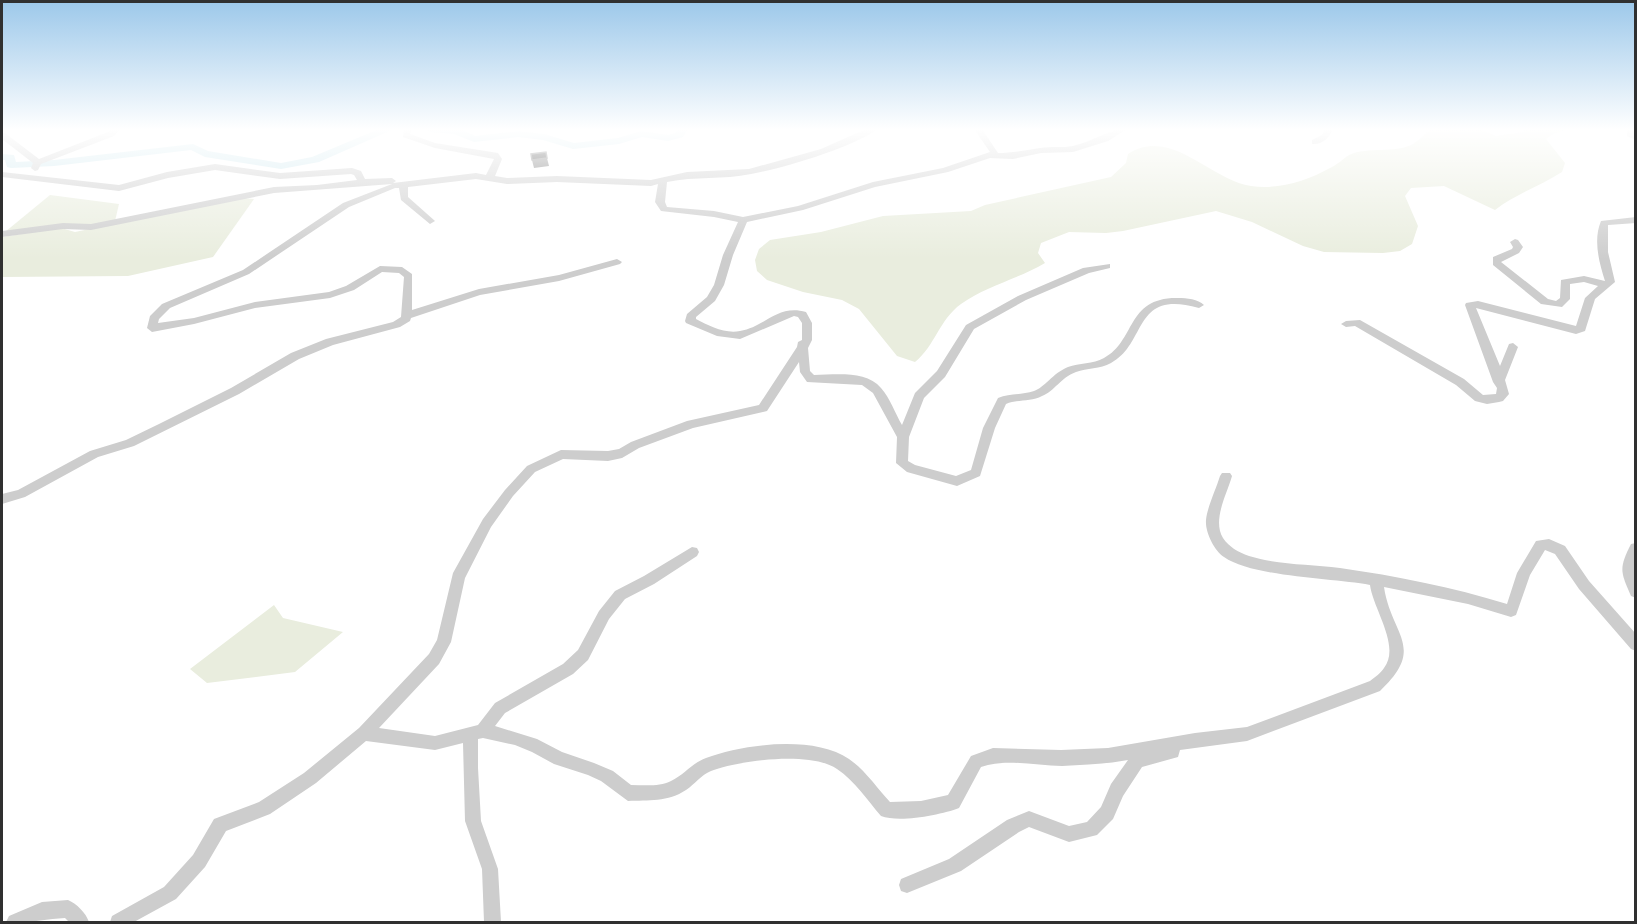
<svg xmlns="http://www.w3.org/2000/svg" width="1637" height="924" viewBox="0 0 1637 924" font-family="Raleway,sans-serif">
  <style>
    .green { fill: #e9edde }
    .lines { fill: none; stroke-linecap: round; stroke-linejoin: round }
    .river { fill: #cae6ed; fill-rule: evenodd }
    .minor { fill: #cdcdcd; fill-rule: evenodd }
    .shaded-wall { fill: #5d5d5d }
    .building { fill: #171717; stroke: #5d5d5d; stroke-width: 1.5 }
  </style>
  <rect width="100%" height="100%" fill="#fff"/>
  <g class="green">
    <path d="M1431 129H1481L1496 136 1523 132 1525 129H1570L1553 134 1546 139 1565 163 1562 172C1540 186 1516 194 1495 210L1444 186 1411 188 1405 196 1418 226 1412 244 1400 251 1383 253 1324 252 1303 246 1252 222 1216 211 1123 231 1106 233 1069 232 1041 243 1038 253 1045 263C1018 279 986 286 961 304 939 320 935 346 915 362L897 356 859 309 842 300 803 292 767 280 757 271 755 260 759 249 770 240 821 232 883 216 971 211 985 205 1111 177 1126 163 1128 154C1171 126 1210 180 1251 186 1277 190 1307 181 1330 168 1337 165 1343 159 1349 155 1369 146 1394 154 1413 144 1419 140 1425 134 1431 129Z"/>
    <path d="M50 195 119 204 115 221 102 224 5 232Z"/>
    <path d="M240 198 254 199 213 257 128 276 2 277V237L61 228 75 232Z"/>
    <path d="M274 605 283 618 343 632 295 672 207 683 190 669Z"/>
  </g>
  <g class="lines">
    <g class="river">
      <path d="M379 129H394L319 162 281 169 205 157 191 150 54 166 11 168 7 167 5 160H2V154L14 155 16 162 54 160 193 144 208 151 281 163 312 157Z"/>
      <path d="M425 129H461L475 136 518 131 544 134 574 143 618 138 641 131 668 135 675 133 678 129H688L683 137 668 141 642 137 619 144 573 149 543 140 518 137 474 142 454 134 430 132Z"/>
    </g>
    <g class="minor">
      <path d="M111 129H120L114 136 41 164 38 170 35 171 31 168 33 163 2 139V133H5L39 159 108 132Z"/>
      <path d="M404 129H412L410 134 435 143 498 153 502 159 495 176 507 178 557 176 651 180 687 172 749 169 821 149 866 129H878C851 148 784 168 751 174 723 180 695 176 667 182L665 202 667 207 714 211 743 217 798 206 873 182 943 168 990 152 974 129H982L998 153C1013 153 1026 150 1040 148 1051 146 1063 148 1073 146 1092 142 1109 129 1127 129L1108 141 1073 152 1041 153 1013 159 990 158 948 172 875 187 803 210 747 222 733 255 724 285 715 301 696 317V319C709 326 725 334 740 331 765 327 777 304 806 312L812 323V340L808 348 810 371 814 375C835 375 866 370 881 388 890 398 895 413 902 425L915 393 937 371 966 325 1018 296 1083 268 1110 264V268L1089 273 1026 300 974 329 945 377 924 398 909 437 908 461 915 465 956 476 971 470 983 428 998 398C1010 393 1023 395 1034 391 1044 388 1053 373 1068 367 1079 363 1093 364 1104 358 1136 341 1126 297 1178 298 1187 298 1198 299 1204 305L1199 308C1132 289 1148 343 1111 363 1100 369 1087 368 1076 372 1060 378 1055 391 1042 396 1031 402 1018 399 1006 404L995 428 980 476 957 486 907 472 896 463 897 437 873 393 862 385 807 382 800 372 799 362 767 411 693 428 639 448 622 458 608 461 563 459 535 472 513 496 491 527 465 578 451 642 439 664 379 728 435 736 478 725 495 703 563 664 578 650 599 611 615 591 644 576 692 547 697 548 699 552 697 556 654 584 625 599 609 619 588 660 573 674 505 713 495 726 537 739 562 752 594 763 613 771 631 785C644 785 659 787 671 781 684 775 692 763 706 758 743 744 814 735 849 759 865 770 877 788 890 802L921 801 948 795 971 756 993 748 1061 750 1108 748 1195 733 1247 727 1370 681C1375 677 1381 673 1384 668 1401 646 1373 609 1370 585 1333 578 1252 577 1224 557 1214 550 1205 532 1206 520 1207 508 1216 489 1220 476L1222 473H1230L1232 476C1227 494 1212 520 1223 538 1229 547 1238 552 1249 556 1278 565 1310 564 1340 568 1396 576 1452 587 1507 604L1517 573 1536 541 1549 539 1565 546 1589 581 1636 634V651L1631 649 1579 589 1555 554 1545 550 1530 575 1516 615 1511 617 1468 604 1384 587C1391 635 1427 647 1380 691L1247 741 1180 750 1178 757 1142 767 1123 796 1113 819 1097 835 1069 842 1029 827 1019 832 961 871 907 893 901 891 899 885 901 879 949 859 1007 820 1029 811 1069 826 1087 822 1101 807 1111 784 1128 760C1106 764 1084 765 1062 766 1036 766 1006 758 981 767L959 808C941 815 899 823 881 816 867 800 855 781 837 769 811 751 740 760 711 771 701 775 695 784 686 790 668 802 648 800 628 801L601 781 588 775 554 764 532 752 515 745 483 738 478 739V768L481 821 498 869 501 922H484L482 869 465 821 463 743 435 750 366 741 316 783 270 814 226 831 205 867 176 899 134 922H110L112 916 164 887 193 855 214 819 259 802 304 773 359 728 429 654 437 640 453 573 483 519 505 490 527 466 561 450 608 451 619 449 631 442 687 421 759 405 797 347 798 342 802 340V323L798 317 794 316 740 339 717 336 686 323 685 321 687 314 707 297 714 285 723 255 738 222 714 217 661 211 655 202 658 184 651 186 557 182 507 184 476 179 408 187V197L435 221 430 224 401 200 399 188H395L349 207 249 274 170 308 159 319 158 323 194 318 255 302 329 292 346 286 380 266 402 267 412 274V310L479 289 559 275 617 259 622 262 620 264 559 281 480 295 411 318 410 321 400 327 333 345 299 359 239 394 134 446 98 457 25 497 2 504V494L18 490 90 451 126 440 159 424 231 388 291 353 326 339 393 322 401 317 404 277 399 273 382 272 354 290 330 298 255 308 194 324 152 332 147 328 150 316 162 304 243 270 343 203 392 184 274 193 91 230 63 229 2 237V231L63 223 91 224 274 187 317 185 357 180 354 175 351 174 280 179 215 170 168 178 119 191 2 177V172L119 185 167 172 215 164 280 173 352 168 361 171 365 179 392 178 396 181 393 183 476 173 486 175 494 159 435 148 403 137Z"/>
      <path d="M1325 129H1333C1329 138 1322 145 1312 144V140L1322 135Z"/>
      <path d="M1627 129H1635L1636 140 1627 136Z"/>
      <path d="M1636 217V223L1608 225V252L1615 282 1595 299 1585 331 1576 334 1476 308 1500 366 1509 344 1513 343 1518 347 1505 380 1509 394 1503 401 1499 402 1487 404 1475 401 1456 385 1355 326 1346 327 1341 324 1346 321 1360 320 1464 379 1483 395 1496 394 1497 388 1493 382 1465 305 1466 303 1478 301 1576 326 1585 298 1598 286 1584 282 1570 284V299L1562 307 1541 304 1493 265V257L1512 249 1513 247 1510 242 1515 239 1518 240 1523 247 1519 253 1501 262 1548 299 1556 301 1560 298 1561 280 1584 276 1605 281C1599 262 1593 240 1601 221Z"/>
      <path d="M1636 543V598L1631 596C1620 571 1619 568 1631 544Z"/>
      <path d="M68 900C77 904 86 913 89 922H69L65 918C45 919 26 924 6 922L9 916 42 902Z"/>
    </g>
  </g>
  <path class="shaded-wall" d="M547 158 549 166 534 168 532 160Z"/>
  <path class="building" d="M546 152 547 158 532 160 531 154Z"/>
  <linearGradient id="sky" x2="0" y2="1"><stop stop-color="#9cc8ea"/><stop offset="0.5" stop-color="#fff"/><stop offset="1" stop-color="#fff" stop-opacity="0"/></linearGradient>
  <rect width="1637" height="259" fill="url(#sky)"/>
  <rect width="1637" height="924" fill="none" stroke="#303030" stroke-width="6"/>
</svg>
